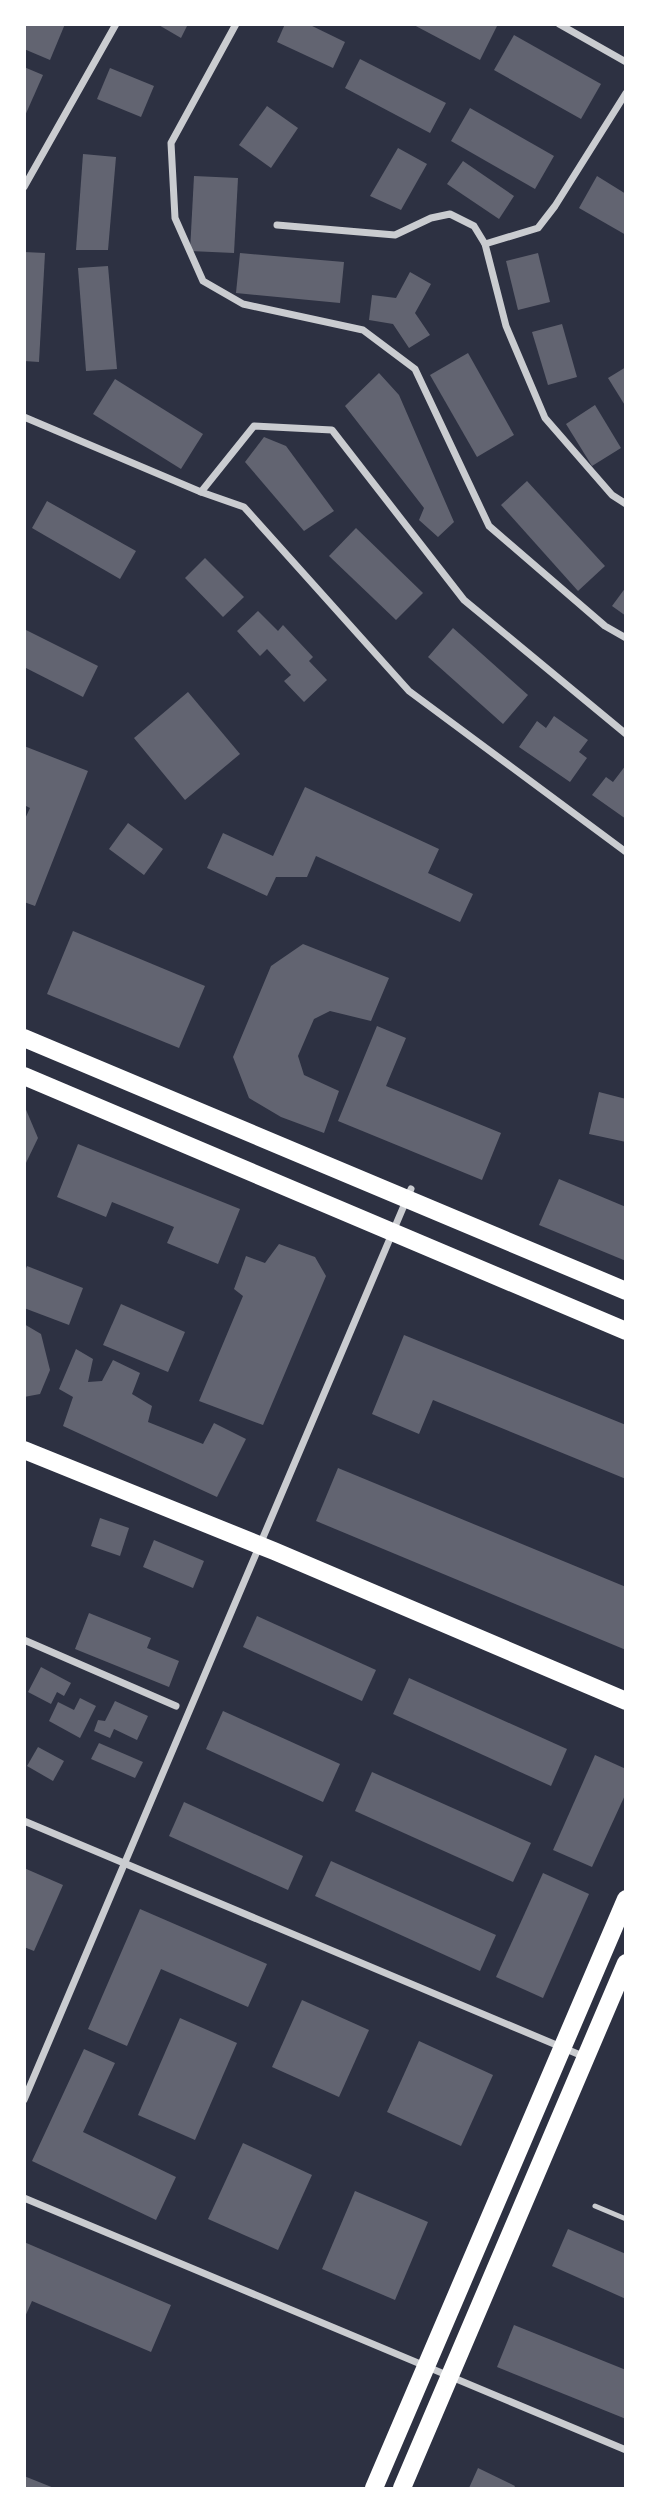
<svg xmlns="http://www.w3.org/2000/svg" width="650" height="2513" viewBox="0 0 650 2513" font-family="'DejaVu Sans',sans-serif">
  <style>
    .building { fill: #626471 }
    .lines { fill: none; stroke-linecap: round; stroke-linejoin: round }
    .service { stroke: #caccd0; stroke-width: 5 }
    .minor { stroke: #caccd0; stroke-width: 7 }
    .primary { stroke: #fff; stroke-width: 18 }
  </style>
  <rect width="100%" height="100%" fill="#2d3142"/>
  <g class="building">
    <path d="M24 24H65L50 60 24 49Z"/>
    <path d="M157 24H188L181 38Z"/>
    <path d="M285 24H308L345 42 333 68 277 42Z"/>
    <path d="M412 24H498L480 60Z"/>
    <path d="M514 35 601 84 581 119 494 70Z"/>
    <path d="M360 59 446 103 430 133 345 88Z"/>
    <path d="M24 67 43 75 24 118Z"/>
    <path d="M110 68 154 86 141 117 97 99Z"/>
    <path d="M267 106 298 128 271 168 239 145Z"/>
    <path d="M470 108 554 156 535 189 451 141Z"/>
    <path d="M398 148 427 164 401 210 370 196Z"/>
    <path d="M83 154 116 157 108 250H76Z"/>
    <path d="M463 161 514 196 499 219 447 184Z"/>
    <path d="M194 176 238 178 234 253 190 251Z"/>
    <path d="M597 176 626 194V235L579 208Z"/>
    <path d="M24 252 45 253 39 362 24 361Z"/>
    <path d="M240 253 344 262 340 303 236 293Z"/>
    <path d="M538 253 550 302 518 310 506 261Z"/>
    <path d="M108 266 117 369 86 371 78 268Z"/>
    <path d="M410 272 431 284 415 313 430 335 409 348 393 324 369 320 372 295 396 298Z"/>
    <path d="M562 324 577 377 548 385 532 332Z"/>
    <path d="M468 353 514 435 477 457 430 375Z"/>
    <path d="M626 367V407L608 378Z"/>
    <path d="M379 373 399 395 454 522 438 537 419 520 424 508 345 406Z"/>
    <path d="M115 379 203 434 181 469 93 414Z"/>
    <path d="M595 405 621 448 592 466 566 424Z"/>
    <path d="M264 437 286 446 334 511 304 531 245 462Z"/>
    <path d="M527 481 605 566 578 591 501 505Z"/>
    <path d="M47 501 136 551 120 579 32 528Z"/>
    <path d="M356 528 423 593 396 620 329 556Z"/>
    <path d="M205 558 244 597 223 617 185 578Z"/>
    <path d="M626 587V616L612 606Z"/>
    <path d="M258 611 278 631 283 625 313 657 309 661 327 680 304 702 284 681 291 675 267 649 260 656 237 631Z"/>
    <path d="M453 628 528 695 503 724 428 657Z"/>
    <path d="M24 629 98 666 83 697 24 667Z"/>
    <path d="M188 692 240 754 185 800 134 738Z"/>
    <path d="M554 716 588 740 579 752 587 758 570 782 519 747 537 721 546 728Z"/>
    <path d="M24 746 88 771 35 906 24 902V821L30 808 24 805Z"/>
    <path d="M626 765V819L592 795 606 777 613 782Z"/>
    <path d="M305 787 439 849 428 873 473 894 460 922 316 856 307 877H276L267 896 207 868 223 833 273 856Z"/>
    <path d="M128 823 163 849 144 875 109 849Z"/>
    <path d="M73 931 205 986 179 1048 47 994Z"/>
    <path d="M303 944 389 978 371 1021 330 1011 314 1019 298 1056 304 1075 339 1091 324 1133 281 1117 249 1098 233 1057 271 966Z"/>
    <path d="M377 1026 406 1038 386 1086 501 1133 482 1180 338 1121Z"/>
    <path d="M599 1092 626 1099V1142L589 1134Z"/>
    <path d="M24 1105 38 1138 24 1167Z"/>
    <path d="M78 1144 240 1209 218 1264 167 1243 174 1227 112 1202 106 1217 57 1197Z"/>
    <path d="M559 1179 626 1207V1261L539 1225Z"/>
    <path d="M279 1244 315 1257 326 1276 263 1425 199 1401 243 1296 234 1289 246 1256 265 1263Z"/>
    <path d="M27 1266 83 1288 69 1325 24 1308V1274Z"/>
    <path d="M121 1304 185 1332 168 1372 103 1345Z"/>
    <path d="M24 1324 41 1334 50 1370 40 1394 24 1397Z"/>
    <path d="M404 1335 626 1425V1479L433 1400 419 1434 372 1414Z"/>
    <path d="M76 1349 93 1359 88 1382 102 1381 113 1360 140 1373 132 1394 152 1406 148 1422 203 1444 214 1423 246 1439 217 1497 63 1426 73 1397 59 1389Z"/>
    <path d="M338 1468 626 1587V1650L316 1521Z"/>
    <path d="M100 1518 129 1528 120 1556 91 1546Z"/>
    <path d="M154 1540 204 1561 193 1588 143 1567Z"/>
    <path d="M89 1613 151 1638 147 1648 179 1661 169 1687 75 1649Z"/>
    <path d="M257 1616 376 1670 362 1701 243 1647Z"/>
    <path d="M41 1667 71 1683 64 1696 57 1692 51 1704 28 1692Z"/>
    <path d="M409 1678 567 1749 551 1786 393 1714Z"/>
    <path d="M80 1698 96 1706 80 1738 49 1721 58 1702 74 1710Z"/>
    <path d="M115 1701 148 1716 137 1740 114 1729 110 1738 94 1731 98 1720 105 1721Z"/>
    <path d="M223 1711 340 1764 323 1802 206 1749Z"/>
    <path d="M99 1743 143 1762 135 1778 91 1759Z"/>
    <path d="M38 1747 64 1761 53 1781 27 1766Z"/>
    <path d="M595 1755 626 1769V1793L592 1867 553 1850Z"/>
    <path d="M372 1772 531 1843 513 1882 355 1811Z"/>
    <path d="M184 1802 303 1856 288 1890 169 1836Z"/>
    <path d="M331 1861 496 1935 480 1971 315 1896Z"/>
    <path d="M24 1868 63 1885 34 1951 24 1947Z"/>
    <path d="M543 1873 589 1894 543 1998 496 1977Z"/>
    <path d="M140 1909 267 1964 248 2007 161 1969 127 2046 88 2029Z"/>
    <path d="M302 2000 369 2030 339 2097 272 2067Z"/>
    <path d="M180 2018 237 2043 195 2140 138 2115Z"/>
    <path d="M419 2041 493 2075 461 2146 387 2112Z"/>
    <path d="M84 2049 115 2063 83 2132 176 2177 156 2220 32 2161Z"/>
    <path d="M243 2143 312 2175 278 2250 208 2219Z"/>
    <path d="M355 2191 428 2222 395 2300 322 2269Z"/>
    <path d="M568 2229 626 2254V2299L552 2266Z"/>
    <path d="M24 2242 171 2305 151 2352 32 2301 24 2319Z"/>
    <path d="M514 2325 626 2370V2419L497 2367Z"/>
    <path d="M478 2468 515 2486 514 2488H469Z"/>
    <path d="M24 2476 54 2488H24Z"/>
  </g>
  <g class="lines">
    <path class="service" d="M595 2206 626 2219"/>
    <g class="minor">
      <path d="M236 24 171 143 175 218 203 281 243 304 363 330 415 369 489 526 605 626 626 638"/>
      <path d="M559 24 626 62"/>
      <path d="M24 187 116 24"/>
      <path d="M277 225 395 235 431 218 450 214 474 226 485 244 506 326 545 418 612 495 626 504"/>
      <path d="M485 244 538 228 555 206 626 93"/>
      <path d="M24 417 201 492 254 426 332 430 464 600 626 734"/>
      <path d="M201 492 244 507 409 691 626 852"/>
      <path d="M24 1640 176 1706"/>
      <path d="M24 1821 585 2057"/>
      <path d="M24 2100 411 1189"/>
      <path d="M24 2198 626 2450"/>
    </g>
    <g class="primary">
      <path d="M24 1038 626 1291"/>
      <path d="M24 1076 626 1331"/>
      <path d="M24 1450 274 1551 626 1701"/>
      <path d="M374 2488 626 1899"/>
      <path d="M402 2488 626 1963"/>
    </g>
  </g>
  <rect width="650" height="2513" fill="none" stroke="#ffffff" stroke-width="52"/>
</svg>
